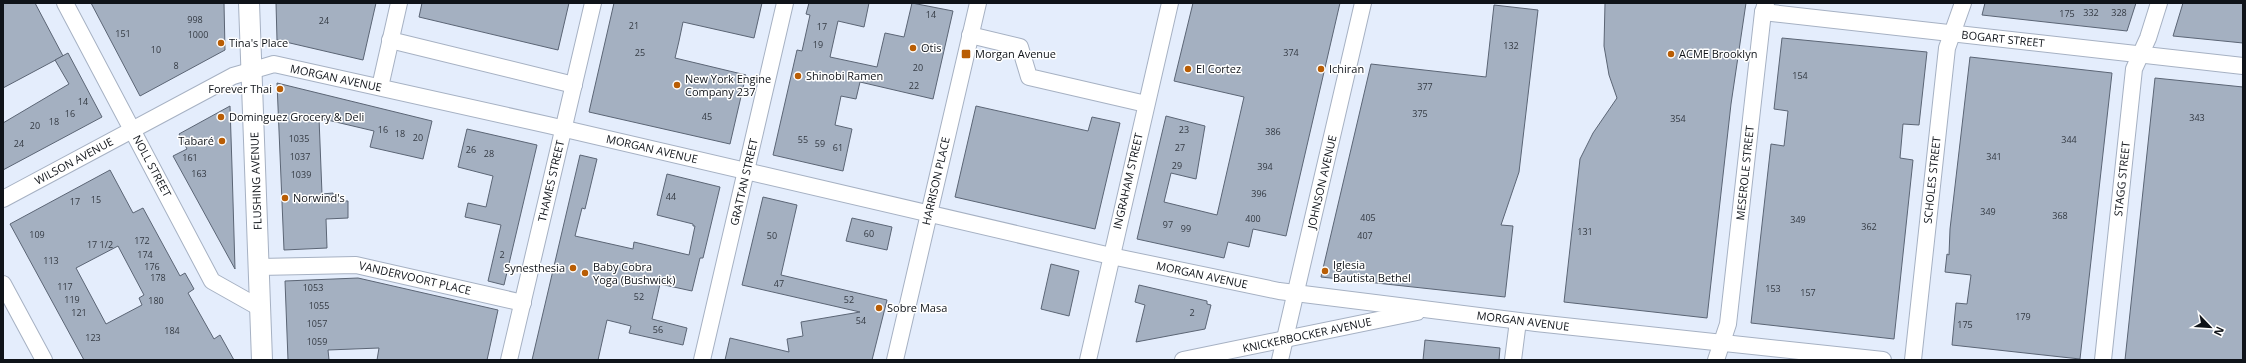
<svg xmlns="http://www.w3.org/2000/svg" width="2246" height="363" viewBox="0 0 2246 363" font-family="'Open Sans',sans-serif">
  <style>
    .building { fill: #a4b0c1; stroke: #5b6575; fill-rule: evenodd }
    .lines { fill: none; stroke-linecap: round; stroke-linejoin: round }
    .minor-casing { stroke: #a6b1c3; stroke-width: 18 }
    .major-casing { stroke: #a6b1c3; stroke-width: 22 }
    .minor { stroke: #fff; stroke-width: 16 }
    .major { stroke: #fff; stroke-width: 20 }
    .poi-dot { fill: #b95d04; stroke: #fff; stroke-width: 1.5 }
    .labels { text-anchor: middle; stroke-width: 3; stroke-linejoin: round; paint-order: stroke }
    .number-label { font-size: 9px; fill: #343a43 }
    .street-label { font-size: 11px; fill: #0f1319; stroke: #fff }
    .poi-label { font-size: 11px; fill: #0f1319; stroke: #fff; text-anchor: start }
  </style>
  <rect width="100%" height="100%" fill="#e4edfc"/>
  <g class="building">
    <path d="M3 3H35L63 56 3 88Z"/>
    <path d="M91 3H224L225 50 140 96Z"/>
    <path d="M276 3H376L363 60 277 40Z"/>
    <path d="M422 3H569L558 50 419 17Z"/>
    <path d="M614 3H762L754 38 683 22 679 41 675 58 746 75 730 144 589 112Z"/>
    <path d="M809 3H869L864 27 838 21 830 57 877 67 885 33 904 37 912 3 953 11 933 99 860 82 856 99 841 96 835 125 852 129 843 171 773 155 797 50 802 51 810 15 806 14Z"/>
    <path d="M1193 3H1340L1286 236 1253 229 1249 247 1228 242 1224 258 1137 239 1166 116 1205 126 1196 179 1171 173 1164 202 1217 215 1220 202 1244 97 1174 81Z"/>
    <path d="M1605 3H1746L1731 104 1707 318 1564 302 1580 159 1593 133 1617 98 1609 75 1604 46Z"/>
    <path d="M1985 3H2136L2127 31 1982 15Z"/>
    <path d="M2183 3H2243V43L2173 36Z"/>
    <path d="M1494 5 1538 10 1519 172 1501 225 1513 226 1505 297 1321 277 1371 64 1486 77Z"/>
    <path d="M1782 38 1927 52 1919 125 1903 124 1900 158 1913 160 1894 339 1751 323 1771 144 1784 146 1788 111 1774 109Z"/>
    <path d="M68 53 102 117 3 170V123L69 84 55 60Z"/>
    <path d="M1970 57 2112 73 2080 359 1952 345 1956 303 1967 304 1971 275 1945 272 1947 254 1949 255 1950 229Z"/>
    <path d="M2155 78 2243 87V360H2125Z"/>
    <path d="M277 83 432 121 423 159 370 147 374 131 319 118 322 194 333 193V201H348V218L326 219 327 248 284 250Z"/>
    <path d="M230 106 232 167 235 269 173 156 187 149 179 134Z"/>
    <path d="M976 106 1088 131 1092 117 1120 123 1095 229 955 197Z"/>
    <path d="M467 129 537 145 504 285 488 281 501 225 465 217 468 203 486 207 493 176 458 167Z"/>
    <path d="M580 155 597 159 585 209 582 208 575 236 633 249 634 242 689 255 695 226H693V224L657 215 667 174 720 187 703 258H700L692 291 660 284 652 319 687 328 683 345 629 333 631 326 607 320 598 360H532Z"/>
    <path d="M110 170 133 213 143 208 180 276 185 273 194 289 188 293 214 339 220 335 234 360H84L10 224ZM118 246 144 295 139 298 142 305 106 324 76 268Z"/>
    <path d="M763 197 797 205 781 275 887 300 872 360H725L730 338 789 352 787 339 803 336 801 322 860 312 742 285Z"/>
    <path d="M852 218 892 227 887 250 846 241Z"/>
    <path d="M1051 264 1079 271 1069 316 1041 309Z"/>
    <path d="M358 278 498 310 487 360H377L379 348 328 350 329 360H288L285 281Z"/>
    <path d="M1139 285 1207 301V304L1211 305 1205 329 1136 342 1145 305 1135 302Z"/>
    <path d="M1425 340 1500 348 1499 360H1423Z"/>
  </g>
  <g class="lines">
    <defs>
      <g id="minor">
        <path d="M65 3 212 281 260 308"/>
        <path d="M1763 12 2243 66"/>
        <path d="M970 35 1020 47 1029 77 1146 104"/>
        <path d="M390 40 574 85"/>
        <path d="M380 87 399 3"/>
        <path d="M3 199 233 76 274 64 548 125 1111 256 1279 291 1536 323 1883 360"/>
        <path d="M259 267 356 265 523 303"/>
        <path d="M3 284 44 360"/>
        <path d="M509 360 593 3"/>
        <path d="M702 360 785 3"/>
        <path d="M895 360 978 3"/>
        <path d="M1088 360 1170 3"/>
        <path d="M1183 360 1417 312"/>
        <path d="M1280 360 1363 3"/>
        <path d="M1513 360 1518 321"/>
        <path d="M1716 360 1728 324 1763 12 1766 3"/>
        <path d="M1913 360 1947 48 1963 3"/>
        <path d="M2103 360 2134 69 2148 38 2159 3"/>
      </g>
      <path id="major" d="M249 3 262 360"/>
    </defs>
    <use href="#minor" class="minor-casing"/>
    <use href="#major" class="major-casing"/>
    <use href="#minor" class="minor"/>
    <use href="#major" class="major"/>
  </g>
  <g class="poi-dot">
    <circle cx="221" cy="43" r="4"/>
    <circle cx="913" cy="48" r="4"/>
    <rect x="961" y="49" width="10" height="10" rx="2"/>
    <circle cx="1671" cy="54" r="4"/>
    <circle cx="1188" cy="69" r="4"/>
    <circle cx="1321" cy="69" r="4"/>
    <circle cx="798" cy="76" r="4"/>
    <circle cx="677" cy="85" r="4"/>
    <circle cx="280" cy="89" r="4"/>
    <circle cx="221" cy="117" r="4"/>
    <circle cx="222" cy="141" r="4"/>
    <circle cx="285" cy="198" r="4"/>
    <circle cx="573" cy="268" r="4"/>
    <circle cx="1325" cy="271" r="4"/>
    <circle cx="585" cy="273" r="4"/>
    <circle cx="879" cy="308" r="4"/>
  </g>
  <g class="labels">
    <g class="number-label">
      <text x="2091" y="16">332</text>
      <text x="2119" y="16">328</text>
      <text x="2067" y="17">175</text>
      <text x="931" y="18">14</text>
      <text x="195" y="23">998</text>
      <text x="324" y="24">24</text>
      <text x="634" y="29">21</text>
      <text x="822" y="30">17</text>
      <text x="123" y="37">151</text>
      <text x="198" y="38">1000</text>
      <text x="818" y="48">19</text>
      <text x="1511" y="49">132</text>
      <text x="156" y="53">10</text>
      <text x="640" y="56">25</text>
      <text x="1291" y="56">374</text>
      <text x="176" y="69">8</text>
      <text x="918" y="71">20</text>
      <text x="1800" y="79">154</text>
      <text x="914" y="89">22</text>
      <text x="1425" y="90">377</text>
      <text x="83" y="105">14</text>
      <text x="70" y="117">16</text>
      <text x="1420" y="117">375</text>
      <text x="707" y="120">45</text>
      <text x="2197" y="121">343</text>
      <text x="1678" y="122">354</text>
      <text x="54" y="125">18</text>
      <text x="35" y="129">20</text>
      <text x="383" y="133">16</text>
      <text x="1184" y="133">23</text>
      <text x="1273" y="135">386</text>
      <text x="400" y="137">18</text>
      <text x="418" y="141">20</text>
      <text x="299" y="142">1035</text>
      <text x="803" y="143">55</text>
      <text x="2069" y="143">344</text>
      <text x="19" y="147">24</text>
      <text x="820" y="147">59</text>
      <text x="838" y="151">61</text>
      <text x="1180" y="151">27</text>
      <text x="471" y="153">26</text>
      <text x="489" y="157">28</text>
      <text x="300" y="160">1037</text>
      <text x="1994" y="160">341</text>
      <text x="190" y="161">161</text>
      <text x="1177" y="169">29</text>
      <text x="1265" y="170">394</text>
      <text x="199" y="177">163</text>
      <text x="301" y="178">1039</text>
      <text x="1259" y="197">396</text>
      <text x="671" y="200">44</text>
      <text x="96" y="203">15</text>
      <text x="75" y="205">17</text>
      <text x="1988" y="215">349</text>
      <text x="2060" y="219">368</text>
      <text x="1368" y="221">405</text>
      <text x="1253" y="222">400</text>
      <text x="1798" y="223">349</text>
      <text x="1168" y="228">97</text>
      <text x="1869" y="230">362</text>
      <text x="1186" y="232">99</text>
      <text x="1585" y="235">131</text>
      <text x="869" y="237">60</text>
      <text x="37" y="238">109</text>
      <text x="772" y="239">50</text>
      <text x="1365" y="239">407</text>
      <text x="142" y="244">172</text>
      <text x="100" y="248">17 1/2</text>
      <text x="145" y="258">174</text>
      <text x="502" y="258">2</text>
      <text x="51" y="264">113</text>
      <text x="152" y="270">176</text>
      <text x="158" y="281">178</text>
      <text x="779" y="287">47</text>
      <text x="65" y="290">117</text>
      <text x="313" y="291">1053</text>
      <text x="1773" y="292">153</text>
      <text x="1808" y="296">157</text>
      <text x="639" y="300">52</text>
      <text x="72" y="303">119</text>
      <text x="849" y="303">52</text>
      <text x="156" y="304">180</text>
      <text x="319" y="309">1055</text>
      <text x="79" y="316">121</text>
      <text x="1192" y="316">2</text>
      <text x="2023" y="320">179</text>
      <text x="861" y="324">54</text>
      <text x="317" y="327">1057</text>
      <text x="1965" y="328">175</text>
      <text x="658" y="333">56</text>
      <text x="172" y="334">184</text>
      <text x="93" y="341">123</text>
      <text x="317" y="345">1059</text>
    </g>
    <g class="street-label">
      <text transform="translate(2003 39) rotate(6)" y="4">BOGART STREET</text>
      <text transform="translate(336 78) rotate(12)" y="4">MORGAN AVENUE</text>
      <text transform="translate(652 149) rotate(13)" y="4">MORGAN AVENUE</text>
      <text transform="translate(74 161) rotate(-28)" y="4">WILSON AVENUE</text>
      <text transform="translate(152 166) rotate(62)" y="4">NOLL STREET</text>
      <text transform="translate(1745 173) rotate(-84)" y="4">MESEROLE STREET</text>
      <text transform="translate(2122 179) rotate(-84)" y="4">STAGG STREET</text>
      <text transform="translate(1932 180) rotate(-84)" y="4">SCHOLES STREET</text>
      <text transform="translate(256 181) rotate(-92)" y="4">FLUSHING AVENUE</text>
      <text transform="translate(551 181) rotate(-77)" y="4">THAMES STREET</text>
      <text transform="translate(936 181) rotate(-77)" y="4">HARRISON PLACE</text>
      <text transform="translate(1128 181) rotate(-77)" y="4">INGRAHAM STREET</text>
      <text transform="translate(744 182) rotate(-77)" y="4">GRATTAN STREET</text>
      <text transform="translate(1322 182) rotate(-77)" y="4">JOHNSON AVENUE</text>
      <text transform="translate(1202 275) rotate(12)" y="4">MORGAN AVENUE</text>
      <text transform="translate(415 278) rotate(13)" y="4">VANDERVOORT PLACE</text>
      <text transform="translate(1523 321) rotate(7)" y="4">MORGAN AVENUE</text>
      <text transform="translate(1307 335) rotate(-12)" y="4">KNICKERBOCKER AVENUE</text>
    </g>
    <g class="poi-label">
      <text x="229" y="47">Tina's Place</text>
      <text x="921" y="52">Otis</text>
      <text x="975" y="58">Morgan Avenue</text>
      <text x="1679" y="58">ACME Brooklyn</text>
      <text x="1196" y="73">El Cortez</text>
      <text x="1329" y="73">Ichiran</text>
      <text x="806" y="80">Shinobi Ramen</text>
      <text x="685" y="83">New York Engine<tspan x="685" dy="13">Company 237</tspan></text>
      <text x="272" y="93" text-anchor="end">Forever Thai</text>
      <text x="229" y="121">Dominguez Grocery &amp; Deli</text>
      <text x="214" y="145" text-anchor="end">Tabaré</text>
      <text x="293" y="202">Norwind's</text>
      <text x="1333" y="269">Iglesia<tspan x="1333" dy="13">Bautista Bethel</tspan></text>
      <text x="593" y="271">Baby Cobra<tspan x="593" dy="13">Yoga (Bushwick)</tspan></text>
      <text x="565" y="272" text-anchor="end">Synesthesia</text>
      <text x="887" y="312">Sobre Masa</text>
    </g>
  </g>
  <rect width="2246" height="363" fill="none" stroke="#0f1319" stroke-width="8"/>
  <g transform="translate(2210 327) rotate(115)" stroke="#ffffff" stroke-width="3" paint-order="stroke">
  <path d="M0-3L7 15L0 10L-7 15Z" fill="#0f1319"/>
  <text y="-6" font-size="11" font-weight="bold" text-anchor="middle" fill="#0f1319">N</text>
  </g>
</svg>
